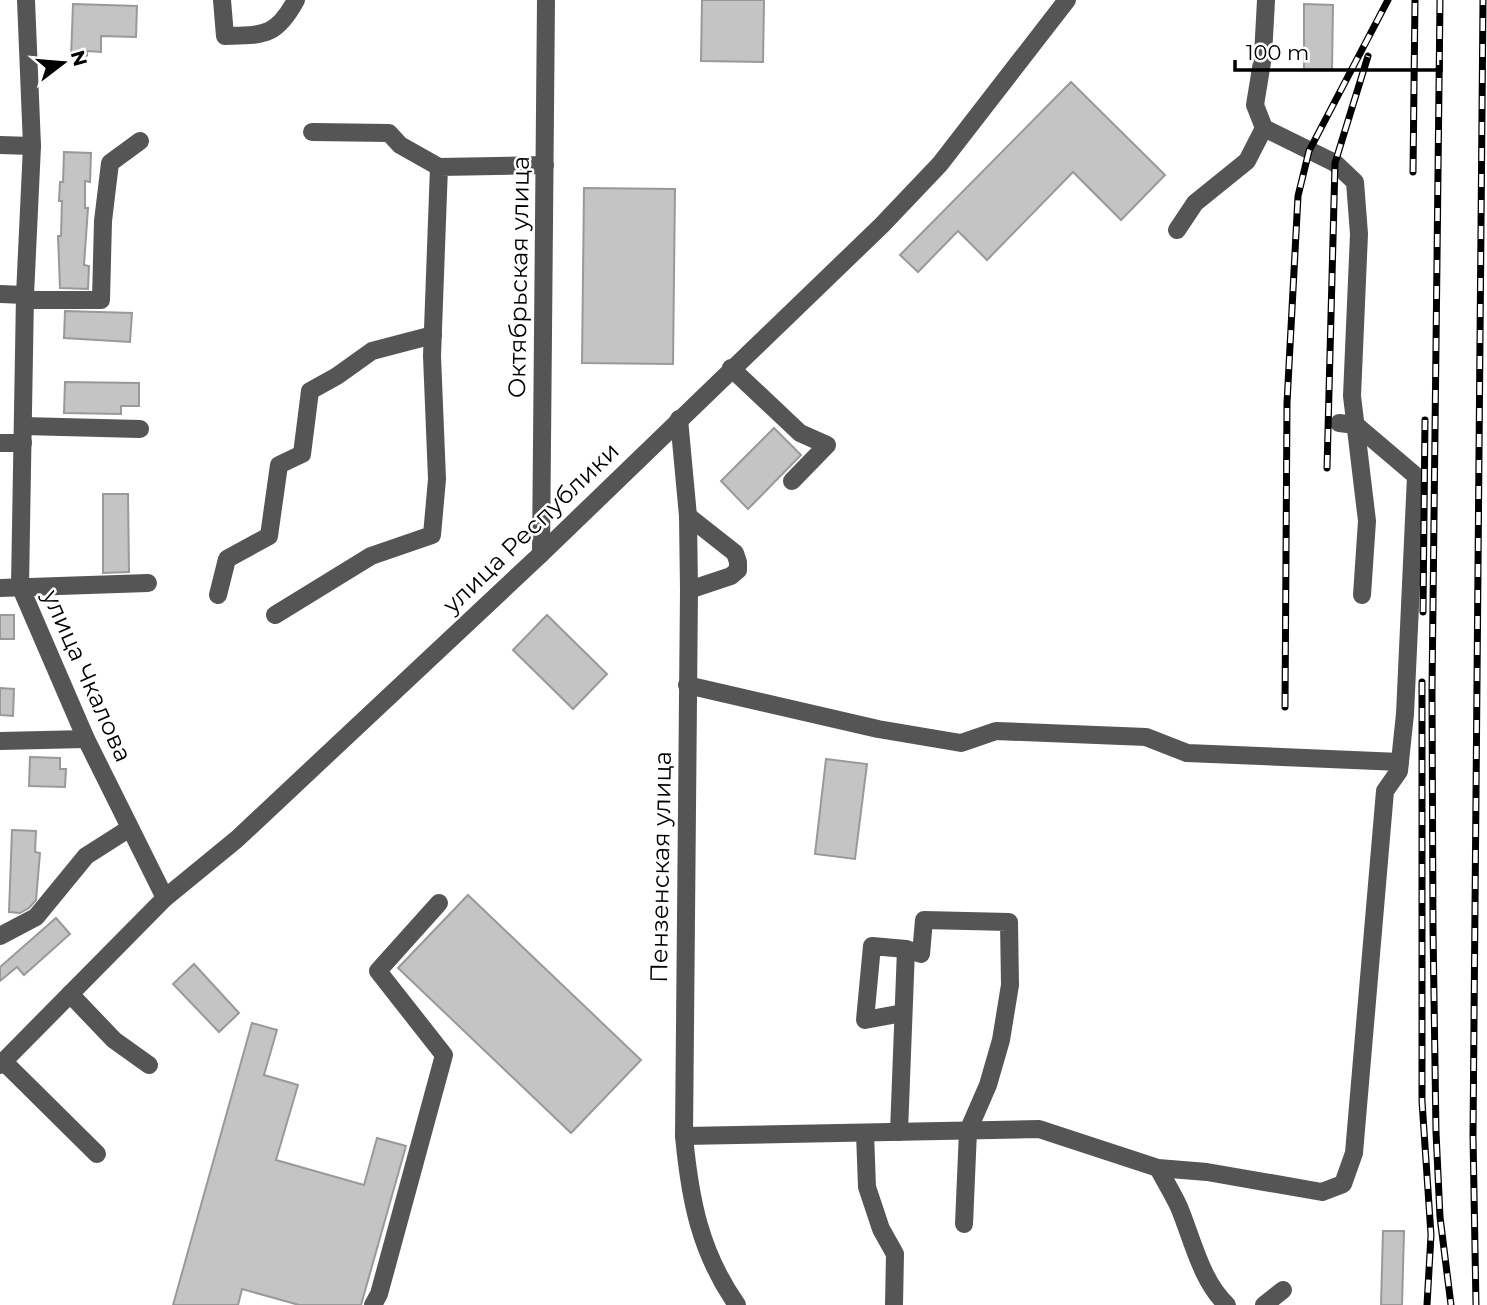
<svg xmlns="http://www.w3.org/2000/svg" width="1487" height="1305" viewBox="0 0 1487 1305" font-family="Montserrat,sans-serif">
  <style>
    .building { fill: #c4c4c4; stroke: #999; stroke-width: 2 }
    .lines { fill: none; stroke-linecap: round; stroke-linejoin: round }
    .minor { stroke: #555; stroke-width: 18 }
    .rail-casing { stroke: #000; stroke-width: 7 }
    .rail { stroke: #fff; stroke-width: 4.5; stroke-dasharray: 13; stroke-linecap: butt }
    .labels { text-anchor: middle; stroke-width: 5; stroke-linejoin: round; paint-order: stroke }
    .street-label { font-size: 24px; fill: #000; stroke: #fff }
  </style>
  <rect width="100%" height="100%" fill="#fff"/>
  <g class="building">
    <path d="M702 0H764L763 62 701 61Z"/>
    <path d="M73 4 137 6 136 37 101 36V52L87 51V59H71Z"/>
    <path d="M1304 4 1333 5 1332 70H1304Z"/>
    <path d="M1071 82 1165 175 1121 220 1073 172 987 260 958 231 918 272 900 255Z"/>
    <path d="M64 152 91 153 90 182 85 181V208H88L84 265 89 266 88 289 60 288 58 236H61L62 201H59L60 182H63Z"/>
    <path d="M584 188 675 189 673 364 582 363Z"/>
    <path d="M65 311 132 313 130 342 64 338Z"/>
    <path d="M65 382 139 383V406H121V414L64 413Z"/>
    <path d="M774 428 801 455 748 509 721 481Z"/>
    <path d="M103 494H128L129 572 103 573Z"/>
    <rect x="0" y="615" width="14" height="24"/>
    <path d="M547 615 607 674 573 709 513 650Z"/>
    <path d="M0 688 14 689 13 716 0 715Z"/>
    <path d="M30 757 60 758V769H66L65 787 29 786Z"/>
    <path d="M826 759 867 764 855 859 815 854Z"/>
    <path d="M12 830 36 831 35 852 40 853 36 900 29 908 20 913 9 912Z"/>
    <path d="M468 895 641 1060 571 1133 398 968Z"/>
    <path d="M56 918 70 934 24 975 17 967 0 981V967Z"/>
    <path d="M194 964 239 1013 219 1032 173 984Z"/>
    <path d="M252 1023 277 1030 264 1075 298 1085 276 1160 364 1185 377 1138 406 1146 361 1305H299L242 1289 238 1305H173Z"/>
    <path d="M1383 1231H1404L1402 1305H1381Z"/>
  </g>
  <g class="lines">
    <g class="minor">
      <path d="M26 0 32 146 25 295 20 586 86 739 165 898"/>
      <path d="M222 0 225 36C264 35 276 37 296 0"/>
      <path d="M1266 0 1263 56 1255 105 1264 128 1335 163 1355 182 1359 234 1352 396 1367 521 1362 595"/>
      <path d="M312 132 389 133 400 145 439 167"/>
      <path d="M0 145 32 146"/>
      <path d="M1177 230 1195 203 1247 161 1264 128"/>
      <path d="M0 294 25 295"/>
      <path d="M25 300H101L103 221 110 163 140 141"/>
      <path d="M731 368 800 433 827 445 792 481"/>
      <path d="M679 419 688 516 689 590 684 1136C690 1200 700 1252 737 1305"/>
      <path d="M23 426 140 429"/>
      <path d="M0 443H23"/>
      <path d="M688 516 735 553 738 562V570L731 576 689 590"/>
      <path d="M541 554 546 0"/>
      <path d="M0 588 148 583"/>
      <path d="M218 595 227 559 269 536 279 465 302 454 310 391 337 376 372 351 433 335"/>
      <path d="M275 615 371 556 432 535 437 479 432 356 439 167 545 165"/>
      <path d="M687 685 878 729 961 743 996 731 1146 737 1187 753 1400 762"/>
      <path d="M0 741 86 739"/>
      <path d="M0 936 36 917 86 856 130 828"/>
      <path d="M906 949 921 954 924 920 1009 922 1010 985 1001 1040 988 1085 968 1131 964 1224"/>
      <path d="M70 994 114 1040 149 1065"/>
      <path d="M4 1062 97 1154"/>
      <path d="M0 1065 165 898 237 839 541 554 882 225 940 164 1067 0"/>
      <path d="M899 1132 906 949 872 946 865 1020 903 1013"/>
      <path d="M865 1133 867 1187 881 1229 895 1254 894 1305"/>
      <path d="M684 1136 1039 1129 1158 1168 1207 1172 1322 1192 1343 1184 1354 1153 1385 791 1399 771 1405 714 1416 476 1356 425 1339 423"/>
      <path d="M1158 1168C1165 1181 1173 1194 1179 1207 1192 1238 1201 1281 1227 1305"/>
      <path d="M373 1305 379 1294 444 1055 378 971 439 903"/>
      <path d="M1264 1305 1283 1290"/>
    </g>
    <defs>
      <g id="rail">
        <path d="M1440 0 1432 691 1433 929 1436 1132 1440 1217 1451 1305"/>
        <path d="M1413 172 1415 0"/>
        <path d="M1327 468 1335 163 1368 56"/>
        <path d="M1423 612 1425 420"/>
        <path d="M1422 682V1101L1431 1235 1427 1305"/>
        <path d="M1285 707 1287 403 1298 196 1309 151 1388 0"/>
        <path d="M1476 1305 1473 1136 1483 0"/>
      </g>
    </defs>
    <use href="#rail" class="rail-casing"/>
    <use href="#rail" class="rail"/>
  </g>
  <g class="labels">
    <g class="street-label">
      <text transform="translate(519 277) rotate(-89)" y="8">Октябрьская улица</text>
      <text transform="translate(531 528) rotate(-44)" y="8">улица Республики</text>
      <text transform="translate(87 676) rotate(66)" y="8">улица Чкалова</text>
      <text transform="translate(661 867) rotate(-89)" y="8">Пензенская улица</text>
    </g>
  </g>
  <g transform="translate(63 63) rotate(74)" stroke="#ffffff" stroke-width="5" paint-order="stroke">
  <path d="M0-5L12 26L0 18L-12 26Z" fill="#000000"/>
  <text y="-10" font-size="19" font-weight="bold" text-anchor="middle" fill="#000000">N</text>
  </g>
  <path d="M1235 60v10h206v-10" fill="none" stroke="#000000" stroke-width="3.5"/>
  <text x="1246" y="60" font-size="21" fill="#000000" stroke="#ffffff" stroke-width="5" paint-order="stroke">100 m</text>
</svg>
